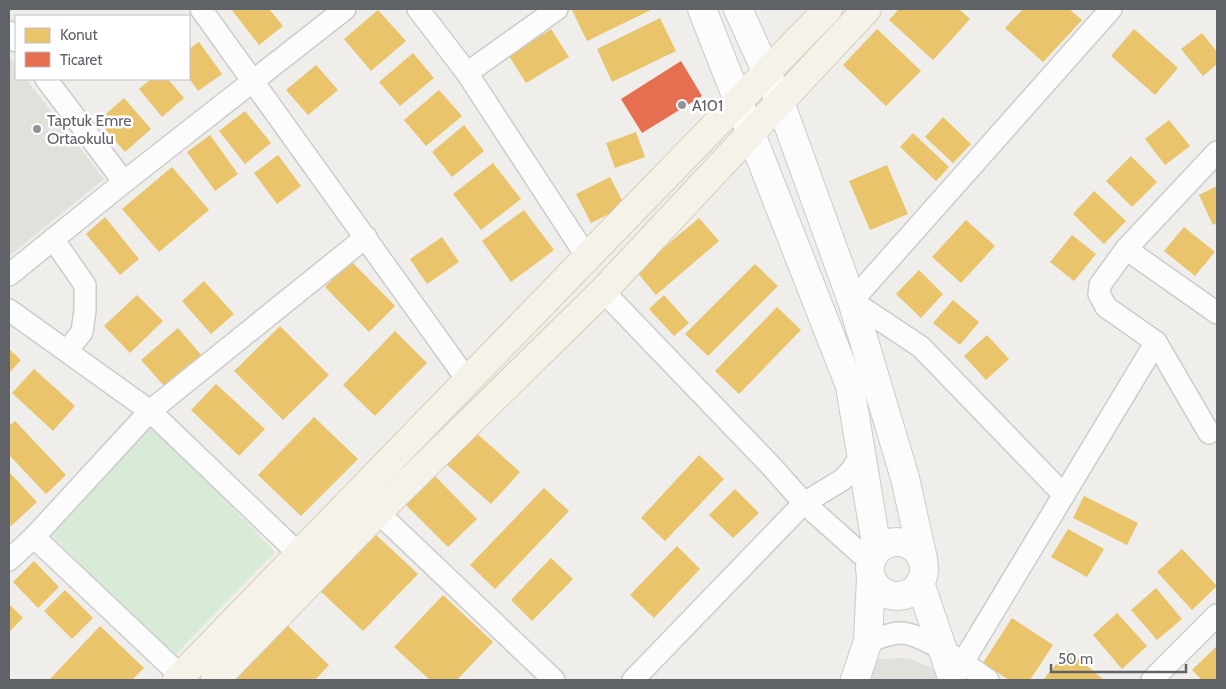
<svg xmlns="http://www.w3.org/2000/svg" width="1226" height="689" viewBox="0 0 1226 689" font-family="Cabin,sans-serif">
  <style>
    .education { fill: #e2e0da }
    .green { fill: #d8ebd6 }
    .homes { fill: #e9c46a }
    .shops { fill: #e76f51 }
    .lines { fill: none; stroke-linecap: round; stroke-linejoin: round }
    .street-casing { stroke: #cbcccc; stroke-width: 24 }
    .secondary-casing { stroke: #cacacb; stroke-width: 30 }
    .primary-casing { stroke: #d7ceb8; stroke-width: 30 }
    .street { stroke: #fdfcfc; stroke-width: 21 }
    .secondary { stroke: #fdfcfc; stroke-width: 28 }
    .primary { stroke: #f4f2e9; stroke-width: 28 }
    .poi-dot { fill: #919496; stroke: #fff; stroke-width: 2 }
    .labels { text-anchor: middle; stroke-width: 5; stroke-linejoin: round; paint-order: stroke }
    .poi-label { font-size: 16px; fill: #5f6368; stroke: #fff; text-anchor: start }
  </style>
  <rect width="100%" height="100%" fill="#efeeea"/>
  <g class="education">
    <path d="M9 56 16 65V79H26L104 179 9 256Z"/>
    <path d="M908 658 935 669 938 680H872L874 659Z"/>
  </g>
  <path class="green" d="M152 424 275 552 173 657 47 531Z"/>
  <g class="homes">
    <path d="M231 9H269L283 26 259 45Z"/>
    <path d="M573 9H653L587 41 572 10Z"/>
    <path d="M899 9H959L970 19 933 60 889 20Z"/>
    <path d="M1023 9H1069L1082 20 1043 62 1005 28Z"/>
    <path d="M378 10 406 41 371 71 344 39Z"/>
    <path d="M660 18 676 51 612 82 597 49Z"/>
    <path d="M551 29 569 57 526 83 509 56Z"/>
    <path d="M877 29 921 71 886 106 843 65Z"/>
    <path d="M1134 29 1178 68 1155 95 1111 56Z"/>
    <path d="M1202 33 1217 52V64L1203 76 1181 49Z"/>
    <path d="M199 42 222 74 198 91 189 78V49Z"/>
    <path d="M413 53 434 78 400 106 379 82Z"/>
    <path d="M316 65 338 90 308 115 286 90Z"/>
    <path d="M151 79H168L184 98 162 117 139 89Z"/>
    <path d="M439 90 462 116 426 146 404 120Z"/>
    <path d="M124 98 151 129 125 152 98 121Z"/>
    <path d="M245 111 271 143 245 164 219 131Z"/>
    <path d="M943 117 971 144 953 163 925 137Z"/>
    <path d="M1169 120 1190 146 1165 165 1145 139Z"/>
    <path d="M464 125 484 151 452 177 432 152Z"/>
    <path d="M636 132 645 157 615 168 606 143Z"/>
    <path d="M913 133 949 167 936 181 900 147Z"/>
    <path d="M210 135 238 174 215 191 187 152Z"/>
    <path d="M278 155 301 186 277 204 254 173Z"/>
    <path d="M1131 156 1157 182 1132 207 1106 181Z"/>
    <path d="M493 163 521 199 481 230 453 194Z"/>
    <path d="M887 165 908 214 870 230 849 181Z"/>
    <path d="M172 167 209 210 159 252 122 209Z"/>
    <path d="M610 177 625 206 591 223 576 194Z"/>
    <path d="M1217 186V223L1213 225 1199 195Z"/>
    <path d="M1094 191 1126 221 1104 244 1073 214Z"/>
    <path d="M524 210 554 250 511 282 482 241Z"/>
    <path d="M105 217 139 259 120 275 86 234Z"/>
    <path d="M699 218 719 241 656 295 636 271Z"/>
    <path d="M966 220 995 246 961 283 932 257Z"/>
    <path d="M1184 227 1215 252 1195 276 1164 251Z"/>
    <path d="M1072 235 1096 254 1074 281 1050 262Z"/>
    <path d="M442 237 459 262 427 284 410 259Z"/>
    <path d="M351 261 395 306 369 332 325 287Z"/>
    <path d="M755 264 778 286 708 356 685 334Z"/>
    <path d="M919 270 943 294 921 318 896 294Z"/>
    <path d="M204 281 234 314 211 334 182 301Z"/>
    <path d="M137 295 163 321 130 353 104 326Z"/>
    <path d="M664 295 689 323 674 336 649 309Z"/>
    <path d="M953 300 979 322 960 345 933 323Z"/>
    <path d="M777 307 801 330 739 394 715 371Z"/>
    <path d="M280 326 329 375 283 420 234 371Z"/>
    <path d="M178 328 202 356 166 388 141 360Z"/>
    <path d="M395 331 427 363 375 416 343 385Z"/>
    <path d="M987 335 1009 359 986 380 964 356Z"/>
    <path d="M9 349 21 360 9 373Z"/>
    <path d="M34 369 75 406 53 431 12 393Z"/>
    <path d="M216 384 265 429 239 456 191 410Z"/>
    <path d="M314 417 358 459 301 516 258 475Z"/>
    <path d="M15 421 66 475 46 494 9 455V426Z"/>
    <path d="M474 431 520 472 491 504 445 463Z"/>
    <path d="M699 455 724 479 665 541 641 518Z"/>
    <path d="M9 472 37 502 11 526 9 524Z"/>
    <path d="M433 474 477 519 448 547 404 503Z"/>
    <path d="M544 488 569 511 495 589 470 565Z"/>
    <path d="M735 489 759 513 733 538 709 515Z"/>
    <path d="M1084 496 1138 523 1127 545 1073 518Z"/>
    <path d="M1068 529 1104 549 1087 577 1051 557Z"/>
    <path d="M374 533 418 574 363 631 319 590Z"/>
    <path d="M677 546 700 569 654 618 630 595Z"/>
    <path d="M1182 549 1217 586 1192 610 1157 572Z"/>
    <path d="M551 558 573 579 532 621 511 600Z"/>
    <path d="M34 561 59 587 38 608 13 582Z"/>
    <path d="M1156 588 1182 619 1157 640 1131 610Z"/>
    <path d="M65 590 93 618 72 639 44 611Z"/>
    <path d="M443 595 493 642 457 680H430L394 647Z"/>
    <path d="M9 604 23 618 9 632Z"/>
    <path d="M1117 613 1147 646 1122 669 1093 635Z"/>
    <path d="M1012 618 1053 645 1030 680H1009L983 663Z"/>
    <path d="M285 623 329 665 315 680H232Z"/>
    <path d="M100 626 144 668 132 680H49Z"/>
    <path d="M1216 647 1217 680H1202L1192 670Z"/>
    <path d="M1068 650 1104 680H1043Z"/>
  </g>
  <path class="shops" d="M681 61 702 96 642 133 621 99Z"/>
  <g class="lines">
    <defs>
      <g id="street">
        <path d="M201 9 468 381"/>
        <path d="M418 9 467 73 587 257"/>
        <path d="M9 32 16 41"/>
        <path d="M467 73 557 9"/>
        <path d="M46 79 124 182"/>
        <path d="M53 239 85 285V310L82 332 67 351"/>
        <path d="M1126 249 1217 313"/>
        <path d="M9 275 124 182 345 9"/>
        <path d="M603 291 772 467 804 503 870 562"/>
        <path d="M9 310 150 411 300 555"/>
        <path d="M1209 433 1156 342 1106 307 1099 294 1100 285 1126 249 1217 152"/>
        <path d="M1064 495 921 347 852 301 1111 9"/>
        <path d="M366 501 554 680"/>
        <path d="M34 537 181 676"/>
        <path d="M9 560 34 537 150 411 366 237"/>
        <path d="M868 641C877 639 888 634 898 633 922 631 969 667 988 680"/>
        <path d="M963 662 1156 342"/>
        <path d="M633 680 804 503 842 480 851 471 862 453"/>
        <path d="M1152 680 1217 615"/>
      </g>
      <g id="secondary">
        <path d="M702 9 850 386 877 550"/>
        <path d="M738 9 780 102 852 301 905 478 923 559"/>
        <circle cx="897" cy="569" r="27"/>
        <path d="M920 583 953 680"/>
        <path d="M855 680 868 641 871 578"/>
      </g>
      <g id="primary">
        <path d="M177 680 828 9"/>
        <path d="M215 680 378 512 603 291 867 9"/>
      </g>
    </defs>
    <use href="#street" class="street-casing"/>
    <use href="#secondary" class="secondary-casing"/>
    <use href="#primary" class="primary-casing"/>
    <use href="#street" class="street"/>
    <use href="#secondary" class="secondary"/>
    <use href="#primary" class="primary"/>
  </g>
  <g class="poi-dot">
    <circle cx="682" cy="105" r="5"/>
    <circle cx="37" cy="129" r="5"/>
  </g>
  <g class="labels">
    <g class="poi-label">
      <text x="692" y="111">A101</text>
      <text x="47" y="126">Taptuk Emre<tspan x="47" dy="18">Ortaokulu</tspan></text>
    </g>
  </g>
  <rect width="1226" height="689" fill="none" stroke="#5f6368" stroke-width="20"/>
  <rect x="15" y="15" width="175" height="65" fill="#ffffff" stroke="#bfc1c3"/>
  <rect x="25" y="28" width="25" height="15" fill="#e9c46a" stroke="#bfc1c3"/>
  <text x="60" y="40" font-size="15" fill="#5f6368">Konut</text>
  <rect x="25" y="52" width="25" height="15" fill="#e76f51" stroke="#bfc1c3"/>
  <text x="60" y="65" font-size="15" fill="#5f6368">Ticaret</text>
  <path d="M1051 664v8h135v-8" fill="none" stroke="#5f6368" stroke-width="2.5"/>
  <text x="1058" y="664" font-size="15" fill="#5f6368" stroke="#ffffff" stroke-width="4" paint-order="stroke">50 m</text>
</svg>
